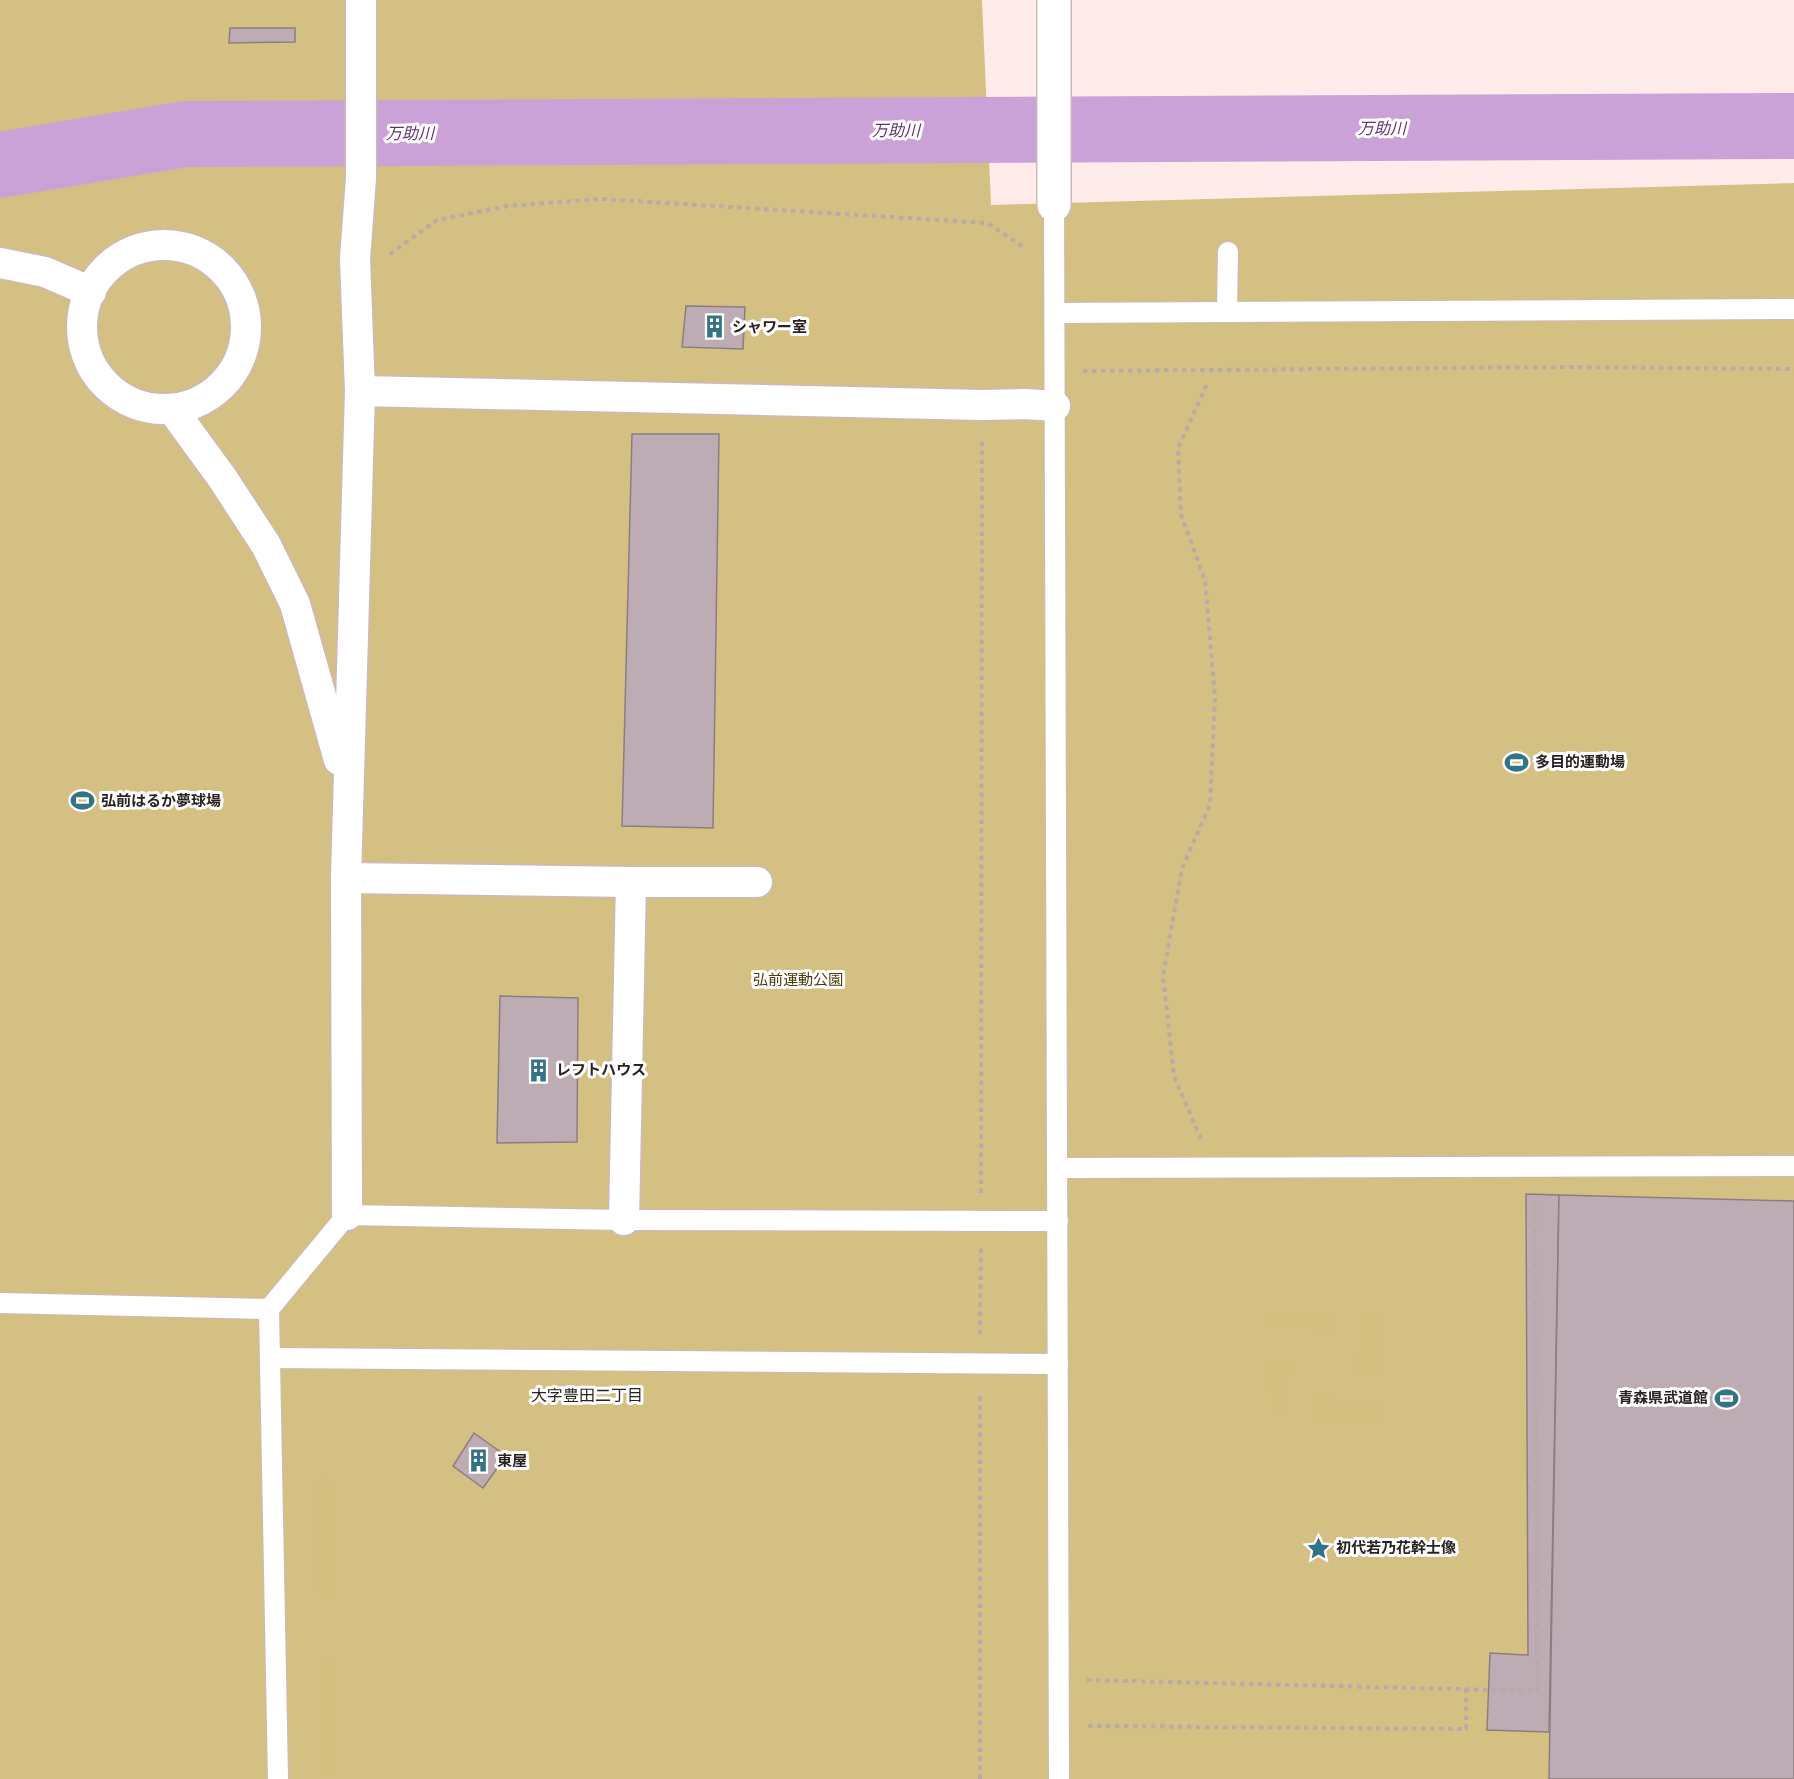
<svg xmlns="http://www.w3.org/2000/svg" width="1794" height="1779" viewBox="0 0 1794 1779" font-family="Ubuntu,'Noto Sans JP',sans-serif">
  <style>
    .green { fill: #d4c083 }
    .forest { fill: #d5bf7f }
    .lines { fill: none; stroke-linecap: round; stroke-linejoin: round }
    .river { stroke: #cba2d7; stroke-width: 66 }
    .building { fill: #bdacb3; stroke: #8d7d83; stroke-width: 1.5 }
    .service-casing { stroke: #cdbab8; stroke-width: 22 }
    .pedestrian-casing { stroke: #cdbab8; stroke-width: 33 }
    .tertiary-casing { stroke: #cdbab8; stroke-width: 36 }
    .path { stroke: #b9a9a7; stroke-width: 4; stroke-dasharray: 4.5 4.5; stroke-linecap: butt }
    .service { stroke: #fff; stroke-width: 20 }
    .pedestrian { stroke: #fff; stroke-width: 30 }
    .tertiary { stroke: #fff; stroke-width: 33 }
    .labels { text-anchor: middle; stroke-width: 6; stroke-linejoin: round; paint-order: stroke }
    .poi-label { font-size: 15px; font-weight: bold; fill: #292221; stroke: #fff; text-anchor: start }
    .park-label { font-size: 15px; fill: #4a3b06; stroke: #fff }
    .water-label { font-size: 16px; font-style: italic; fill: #643172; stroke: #fff }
    .neighbourhood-label { font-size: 16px; fill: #292221; stroke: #fff }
  </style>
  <rect width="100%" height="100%" fill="#ffebe9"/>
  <path class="green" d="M0 0H982L991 205 1794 183V1779H0Z"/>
  <g class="forest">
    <path d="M1269 1311H1330V1336H1314L1313 1327H1270Z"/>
    <path d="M1378 1313 1380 1372 1352 1373 1351 1357H1361L1360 1314Z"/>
    <path d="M1293 1359V1374L1283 1375 1284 1417H1271L1270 1360Z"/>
    <path d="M1331 1394 1332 1406 1380 1404 1381 1419 1316 1421 1315 1395Z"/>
    <path d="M331 1478 335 1596H317L316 1479Z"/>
    <path d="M319 1655H334L338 1772H321Z"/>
  </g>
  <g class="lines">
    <path class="river" d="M0 165 186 134 1794 126"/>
  </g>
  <g class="building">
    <path d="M230 28H295V42L229 43Z"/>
    <path d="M686 306 745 307 743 349 682 347Z"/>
    <path d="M632 434H719L713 828 622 826Z"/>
    <path d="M500 996 578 998 577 1142 497 1143Z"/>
    <path d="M1526 1194 1559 1195 1549 1732 1487 1730 1490 1653 1528 1655Z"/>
    <path d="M1559 1195 1794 1201V1779H1549Z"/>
    <path d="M474 1433 506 1456 483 1488 453 1466Z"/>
  </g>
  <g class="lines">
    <defs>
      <g id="service">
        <path d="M1054 205 1059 1779"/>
        <path d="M1227 312 1228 252"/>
        <path d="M1055 313 1794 309"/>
        <path d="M1057 1168 1794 1166"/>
        <path d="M0 1303 269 1309 278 1779"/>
        <path d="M269 1309 347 1215 624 1220 1058 1221"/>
        <path d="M271 1358 1058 1364"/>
      </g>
      <g id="pedestrian">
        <circle cx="164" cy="327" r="82"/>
        <path d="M0 263 45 272 91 292"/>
        <path d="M360 391 355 259 361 178V0"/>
        <path d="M172 409 223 479 266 545 295 604 339 760"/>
        <path d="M346 878 631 882"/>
        <path d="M347 1215 346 878 360 391 982 405 1025 404 1055 406"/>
        <path d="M624 1220 631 882H757"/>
      </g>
      <path id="tertiary" d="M1054 0V205"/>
    </defs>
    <use href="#service" class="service-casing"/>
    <use href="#pedestrian" class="pedestrian-casing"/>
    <use href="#tertiary" class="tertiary-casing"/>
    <g class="path">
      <path d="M390 254 437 220 508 206 601 199 987 223 1025 248"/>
      <path d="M1083 371 1568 367 1794 369"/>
      <path d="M1201 1139 1174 1076 1163 976 1182 868 1210 805 1215 698 1205 580 1181 515 1178 448 1207 384"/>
      <path d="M981 1193 982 438"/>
      <path d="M980 1334 981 1248"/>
      <path d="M1087 1680 1537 1691 1535 1195"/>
      <path d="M1088 1726 1466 1729V1689"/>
      <path d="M980 1779V1392"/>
    </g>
    <use href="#service" class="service"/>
    <use href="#pedestrian" class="pedestrian"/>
    <use href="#tertiary" class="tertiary"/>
  </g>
  <defs>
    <symbol id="building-bare" viewBox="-9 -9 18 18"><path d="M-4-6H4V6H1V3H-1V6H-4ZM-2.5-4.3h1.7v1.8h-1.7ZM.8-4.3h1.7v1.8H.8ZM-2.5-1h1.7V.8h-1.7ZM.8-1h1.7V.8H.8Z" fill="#327486" stroke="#fff" stroke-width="2.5" paint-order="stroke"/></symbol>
    <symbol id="stadium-bare" viewBox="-9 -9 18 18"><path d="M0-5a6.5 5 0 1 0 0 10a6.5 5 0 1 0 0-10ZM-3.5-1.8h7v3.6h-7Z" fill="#327486" stroke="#fff" stroke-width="2.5" paint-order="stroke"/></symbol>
    <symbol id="sight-bare" viewBox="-9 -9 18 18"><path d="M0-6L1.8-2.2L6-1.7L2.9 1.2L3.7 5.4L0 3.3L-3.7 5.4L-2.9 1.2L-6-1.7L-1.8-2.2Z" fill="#327486" stroke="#fff" stroke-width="2.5" paint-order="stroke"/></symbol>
  </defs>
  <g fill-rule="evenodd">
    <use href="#building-bare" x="698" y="310" width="33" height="33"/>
    <use href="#stadium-bare" x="1500" y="746" width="33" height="33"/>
    <use href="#stadium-bare" x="66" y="784" width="33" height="33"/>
    <use href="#building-bare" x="522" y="1054" width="33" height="33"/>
    <use href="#stadium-bare" x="1710" y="1382" width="33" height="33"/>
    <use href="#building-bare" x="462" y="1444" width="33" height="33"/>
    <use href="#sight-bare" x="1302" y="1532" width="33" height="33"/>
  </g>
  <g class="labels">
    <g class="poi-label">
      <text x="732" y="332">シャワー室</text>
      <text x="1535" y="767">多目的運動場</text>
      <text x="101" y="806">弘前はるか夢球場</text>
      <text x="556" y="1075">レフトハウス</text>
      <text x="1708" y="1403" text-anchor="end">青森県武道館</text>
      <text x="497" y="1466">東屋</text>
      <text x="1336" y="1553">初代若乃花幹士像</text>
    </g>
    <g class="park-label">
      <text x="798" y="985">弘前運動公園</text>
    </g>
    <g class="water-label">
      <text x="1382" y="134">万助川</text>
      <text x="896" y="136">万助川</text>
      <text x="410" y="139">万助川</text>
    </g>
    <g class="neighbourhood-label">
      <text x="587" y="1401">大字豊田二丁目</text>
    </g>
  </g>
</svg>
